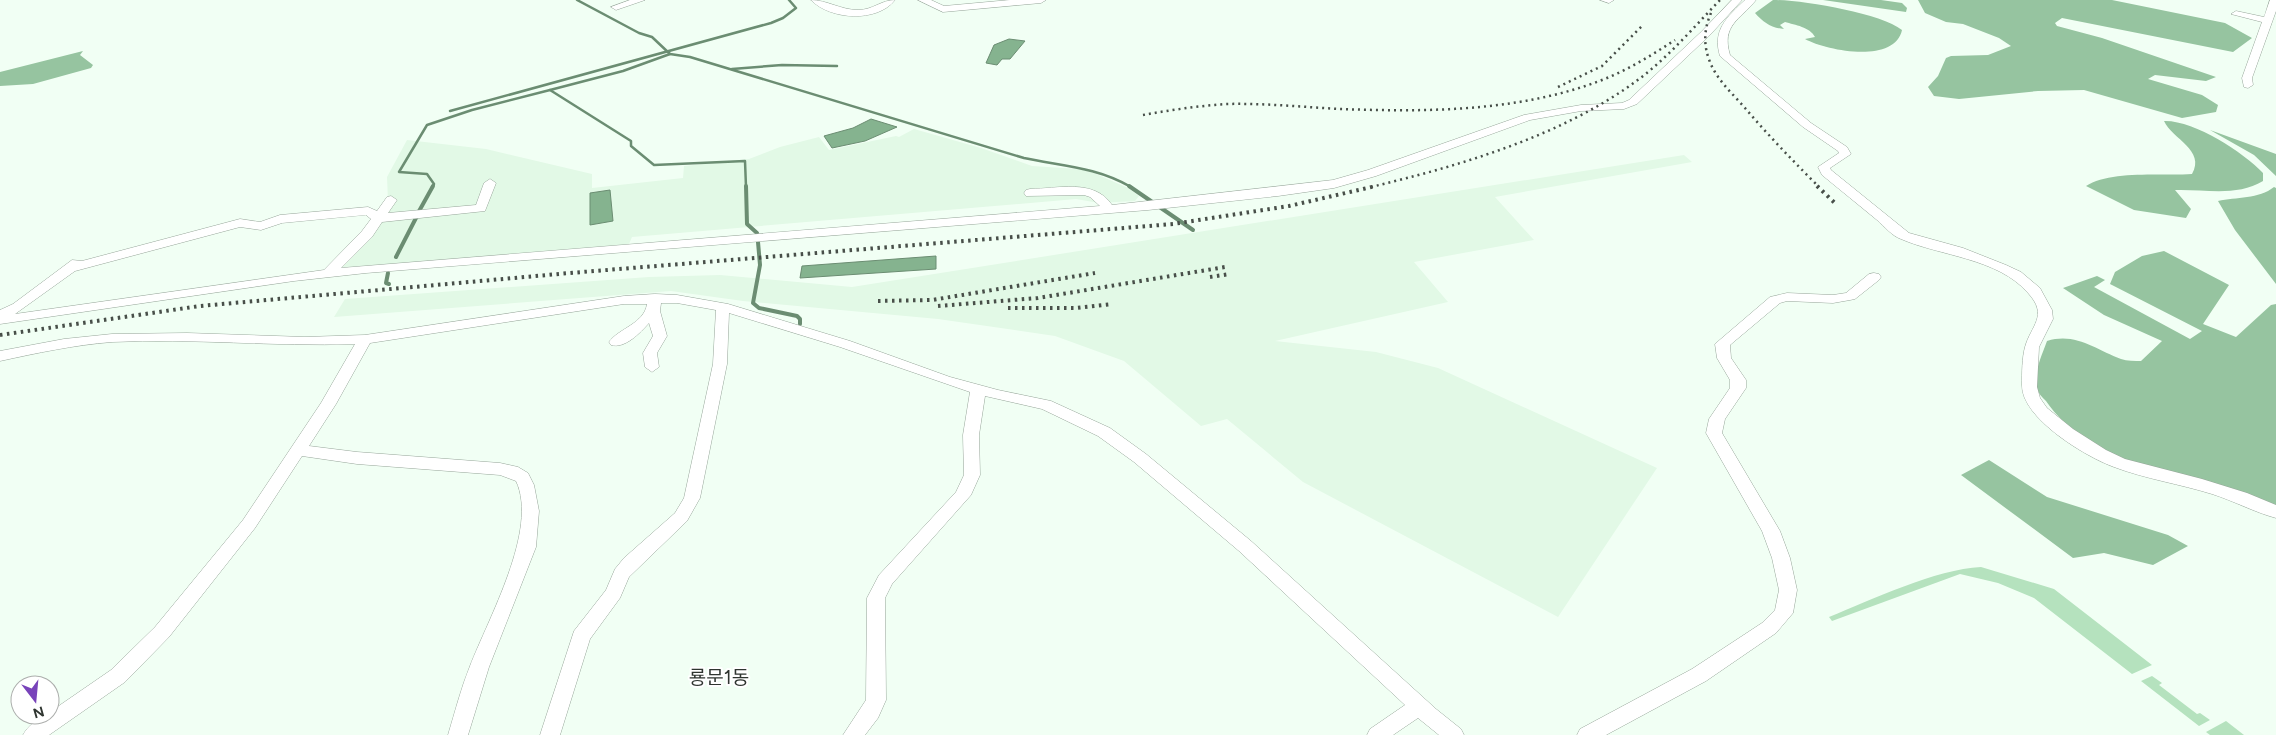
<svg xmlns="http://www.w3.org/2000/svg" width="2276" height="735" viewBox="0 0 2276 735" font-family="Figtree,'Noto Sans KR',sans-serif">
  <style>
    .built { fill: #e2f9e6 }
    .green { fill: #b5e2be }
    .forest { fill: #96c4a0 }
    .water { fill: #85b38f; stroke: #6b8d72 }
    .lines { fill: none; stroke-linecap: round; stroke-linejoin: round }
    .stream-far1 { stroke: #6b8d72; stroke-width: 2.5 }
    .stream { stroke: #6b8d72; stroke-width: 4 }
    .minor-casing { stroke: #97a69a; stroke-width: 1 }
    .minor { fill: #fff; fill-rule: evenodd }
    .rail-far1 { stroke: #484f49; stroke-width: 2.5; stroke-dasharray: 2 4; stroke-linecap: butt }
    .rail { stroke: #484f49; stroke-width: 4; stroke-dasharray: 2.5 4.5; stroke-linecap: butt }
    .labels { text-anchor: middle; stroke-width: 4; stroke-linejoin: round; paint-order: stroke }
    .near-quarter-label { font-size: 19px; fill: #2f3530; stroke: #fff }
  </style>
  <rect width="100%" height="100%" fill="#f1fff4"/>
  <g class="built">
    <path d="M914 129 981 148 1032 166 1079 169 1094 173 1128 188 1139 196 1135 201 1099 203 1076 199 632 237 629 244 557 252 331 268 388 201 387 177 407 140 486 149 592 174V188L683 178 684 166 749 159 780 147 819 137 829 150 896 136 899 137Z"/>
    <path d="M1684 155 1692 162 1495 197 1534 240 1414 262 1448 302 1275 341 1376 352 1438 368 1657 468 1558 617 1303 482 1227 419 1201 426 1124 361 1055 336 938 319 743 301 671 291 334 317 345 299 649 277 720 275 852 287Z"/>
  </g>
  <g class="green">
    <path d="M1981 567 2054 589 2152 665 2132 674 2034 598 1998 583 1960 574 1832 621 1829 617C1871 600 1936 569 1981 567Z"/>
    <path d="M2152 676 2162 683 2159 685 2197 714 2200 713 2210 720 2199 726 2141 681Z"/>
    <path d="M2226 721 2244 735H2210L2206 732Z"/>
  </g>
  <g class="forest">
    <path d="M1773 0C1802 0 1880 13 1902 30 1895 64 1827 51 1805 39L1815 37C1810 27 1795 25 1785 22L1780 25 1784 29C1771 28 1763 22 1755 13Z"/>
    <path d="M1823 0H1881L1902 3 1907 8 1906 12Z"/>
    <path d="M1918 0H2112L2225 23 2252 38 2233 52 2062 18 2055 23 2057 26 2102 38 2216 77 2206 81 2155 75 2148 79 2202 95 2218 105 2216 112 2182 118 2084 90 2038 91 1959 99 1934 96 1928 87 1938 76 1946 58 1951 56 1988 55 2011 46 1999 38 1963 24 1946 22 1925 13Z"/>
    <path d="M83 51 80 55 93 65 91 68 33 84 0 86V72Z"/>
    <path d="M2164 121C2194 120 2243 152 2263 173V181C2237 197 2205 189 2175 190L2191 209 2186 218 2134 210 2086 186C2110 170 2163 176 2192 174 2206 150 2172 139 2164 121Z"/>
    <path d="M2210 130 2276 154V176L2254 155Z"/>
    <path d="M2274 187 2276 188V284L2235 230 2218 201C2236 197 2259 199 2274 187Z"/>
    <path d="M2164 251 2229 285 2203 324 2236 337 2271 305 2276 304V507L2128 461C2095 448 2067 431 2046 401 2043 398 2038 393 2037 389 2033 373 2042 355 2047 341 2076 332 2096 350 2121 359 2127 361 2135 361 2141 361L2162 341 2104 315 2063 288 2097 276 2105 280 2094 287 2190 339 2202 331 2110 284 2115 272 2142 256Z"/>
    <path d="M1989 460 2047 497 2168 535 2188 546 2153 565 2104 553 2073 558 1961 475Z"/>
  </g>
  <g class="water">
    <path d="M1009 39 1025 41 1010 59H1002L997 65 986 63 994 45Z"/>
    <path d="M871 119 897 127 865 141 832 148 824 136 853 128Z"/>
    <path d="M610 190 613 221 590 225V193Z"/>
    <path d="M936 256V269L800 278 802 266Z"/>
  </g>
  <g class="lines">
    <g class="stream-far1">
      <path d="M577 0 639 33 652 37 670 54 690 57 1024 158C1062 166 1097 167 1131 187"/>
      <path d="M670 54 623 71 550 90 631 141V146L654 165 745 161 746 187"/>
      <path d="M732 69 782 65 837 66"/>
      <path d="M450 111 771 23 783 18 796 8 789 0"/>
      <path d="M432 187 434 184 427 174 399 172 427 125 472 110 550 90"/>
    </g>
    <g class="stream">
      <path d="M746 186 747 224 757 233"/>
      <path d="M1129 186 1193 230"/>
      <path d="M418 213 433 186"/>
      <path d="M758 242 760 265 753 303 759 308 797 316 800 319V324"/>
      <path d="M396 257 417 216"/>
      <path d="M388 273 386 283 389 284"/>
    </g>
    <defs>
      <g id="minor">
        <path d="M630 0H645L616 10 611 7Z"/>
        <path d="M811 0C827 0 841 10 858 10 873 10 881 0 895 0 877 23 830 20 811 0Z"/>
        <path d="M918 0H931L944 6 1010 0H1046L1041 3 943 12Z"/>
        <path d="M1600 0H1614L1609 3Z"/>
        <path d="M1732 0H1742L1709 36 1637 104 1624 109 1581 111 1530 120 1376 176 1334 188 1278 196 1148 210 366 273 294 281 0 324V310L13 304 72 260 82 261 240 219 260 222 280 215 368 207 377 211 387 197 391 196 397 200 388 213 476 205 484 183 490 179 496 183 485 211 382 222 372 237 341 268 1100 206 1090 197 1084 195 1026 196 1024 193 1026 190 1030 189C1057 189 1094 178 1112 205L1333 180 1368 170 1524 115 1581 105 1622 103 1629 100 1701 32ZM366 215 371 219 362 231 324 270 15 314 75 271 240 227 261 230 282 223Z"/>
        <path d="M1745 0H1756C1740 20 1721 25 1730 55L1811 123 1847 147 1851 154 1830 168 1831 170 1909 233 1963 248 2006 265 2021 272 2040 288 2052 310 2053 319 2039 347 2037 387 2040 398 2047 408 2073 429 2106 450 2125 459 2202 479 2247 493 2276 505V518C2254 512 2234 501 2212 494 2180 484 2146 479 2114 467 2086 457 2021 418 2022 385 2022 373 2022 358 2025 347 2031 325 2049 316 2028 293 1998 258 1940 256 1901 239 1892 236 1884 226 1877 220 1859 205 1840 190 1822 175L1818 167 1839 153 1838 151 1803 127 1720 56C1712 30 1727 17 1745 0Z"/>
        <path d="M2270 0H2276V11L2252 78 2253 85 2248 88 2244 87 2242 78 2262 22 2231 14 2236 11 2264 17Z"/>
        <path d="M1874 273 1879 274 1881 277 1879 280 1855 299 1850 300 1833 303 1787 301 1780 303 1730 345 1731 358 1746 380V388L1725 419 1722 433 1780 531 1790 558 1797 590 1793 613 1776 633 1706 681 1606 735H1577L1580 729 1692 669 1762 623 1775 610 1779 590 1772 558 1762 531 1706 433 1709 419 1730 388V380L1717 358 1715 344 1770 297 1787 293 1833 295 1846 293 1869 274Z"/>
        <path d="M655 294 677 295 728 304 850 341 950 377 998 390 1051 401 1110 428 1146 454 1251 541 1436 709 1461 729 1464 735H1439L1418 718 1393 735H1367L1370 729 1405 705 1239 551 1134 462 1098 436 1042 409 985 396 979 435 980 475 971 495 892 584 885 598 886 700 878 718 865 735H843L866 700 867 598 879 575 956 492 964 475 963 435 970 392 840 347 729 313 727 364 700 498 687 521 629 577 620 598 590 639 560 735H540L574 631 606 590 615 569 624 558 675 513 684 498 713 364 716 310 677 303H661L660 311 667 336 657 353 659 367 652 372 645 367 643 353 653 336 649 323C640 333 625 349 611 345L609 342C619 328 644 324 647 304H624L370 343 336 404 309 446 357 452 500 463 518 467 528 473 534 485 539 511 536 547 489 667 468 735H448C455 712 461 688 470 666 488 619 539 529 516 481L500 475 357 464 302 456 255 528 169 637 125 682 49 735H23C27 727 40 715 50 715V712L111 670 155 627 243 520 321 403 355 344C274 347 193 338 112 342 74 345 37 353 0 361V351L64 339 112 334 187 333 305 337 365 335 624 296Z"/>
      </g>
    </defs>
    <use href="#minor" class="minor-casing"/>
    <use href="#minor" class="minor"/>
    <g class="rail-far1">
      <path d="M1711 13C1704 29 1703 45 1710 62 1717 80 1732 93 1745 108 1768 135 1793 161 1819 187"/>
      <path d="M1558 87 1602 66 1642 26"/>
      <path d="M1143 115C1170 110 1198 106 1226 104 1264 103 1302 107 1340 109 1427 112 1519 112 1602 80 1628 70 1652 55 1675 40"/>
      <path d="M1371 187C1459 166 1561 136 1635 82 1667 59 1693 28 1720 0"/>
    </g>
    <g class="rail">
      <path d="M1817 186 1837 205"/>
      <path d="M1210 277 1230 274"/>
      <path d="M878 301 932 300 1095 273"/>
      <path d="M938 306 1038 298 1225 267"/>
      <path d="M1008 308H1076L1112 304"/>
      <path d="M0 335 200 306 570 273 1173 224 1289 206 1376 186"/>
    </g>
  </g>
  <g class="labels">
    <g class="near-quarter-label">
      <text x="719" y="684">룡문1동</text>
    </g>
  </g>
  <g transform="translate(35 700) rotate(164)"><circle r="24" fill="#ffffff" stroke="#acaeac"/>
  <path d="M0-4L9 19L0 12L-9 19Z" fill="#7843ba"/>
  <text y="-8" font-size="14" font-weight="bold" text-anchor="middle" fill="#2f3530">N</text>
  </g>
</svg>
